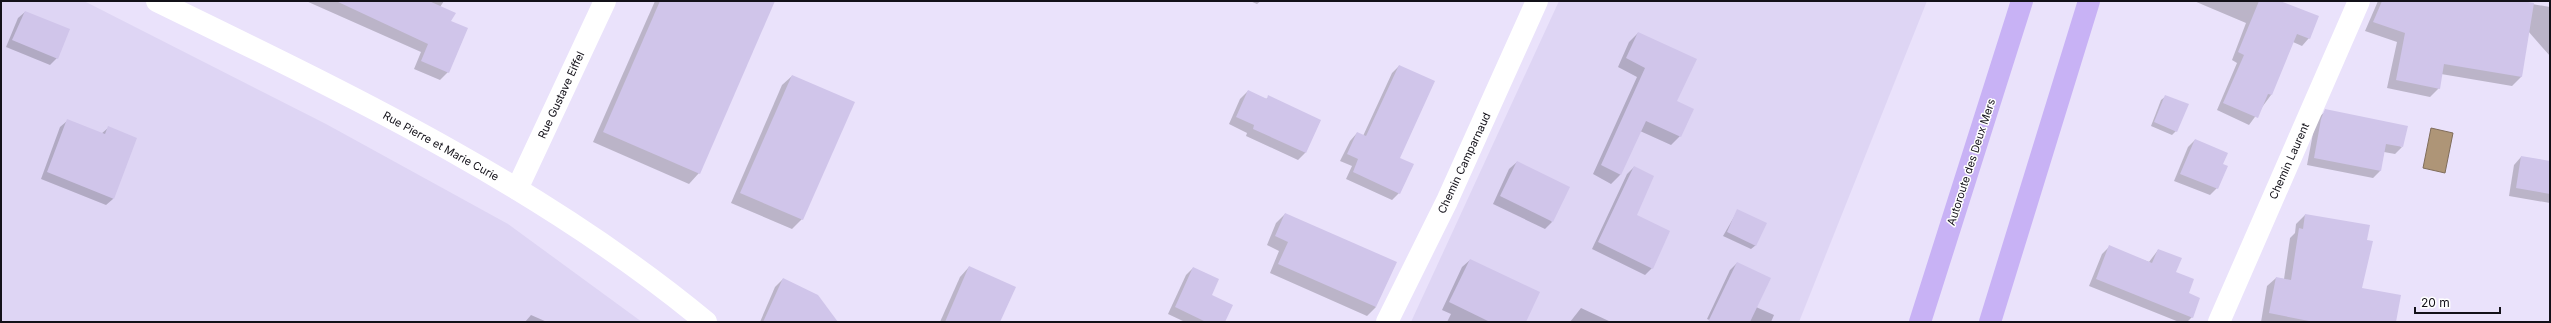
<svg xmlns="http://www.w3.org/2000/svg" width="2551" height="323" viewBox="0 0 2551 323" font-family="Inter,sans-serif">
  <style>
    .built { fill: #ded5f4 }
    .water { fill: #ae9577; stroke: #806d5b }
    .shadow { fill: #0003 }
    .building { fill: #d0c5ea }
    .lines { fill: none; stroke-linecap: round; stroke-linejoin: round }
    .minor { stroke: #fff; stroke-width: 22 }
    .highway { stroke: #c8b2f5; stroke-width: 22 }
    .labels { text-anchor: middle; stroke-width: 3; stroke-linejoin: round; paint-order: stroke }
    .street-label { font-size: 11px; fill: #131119; stroke: #fff }
  </style>
  <rect width="100%" height="100%" fill="#eae2fb"/>
  <g class="built">
    <path d="M1 1H84L326 124 508 224 642 322H1Z"/>
    <path d="M1559 1H1927L1799 322H1411Z"/>
  </g>
  <path class="water" d="M2431 128 2453 133 2445 173 2423 168Z"/>
  <g class="shadow">
    <path d="M306 1H444L440 7 450 22 448 72 440 80 414 69 421 52Z"/>
    <path d="M655 1H774L699 173 689 184 593 142Z"/>
    <path d="M1250 1H1261L1257 4Z"/>
    <path d="M2194 1H2277L2309 38 2302 46 2293 42 2271 95 2249 125 2217 110 2237 63 2232 60 2246 23Z"/>
    <path d="M2378 1H2515L2550 7V56L2528 31 2521 77 2512 86 2441 74 2439 88 2430 97 2387 88 2397 42 2365 31Z"/>
    <path d="M25 12 57 58 50 65 6 47 18 18Z"/>
    <path d="M1638 33 1676 101 1680 136 1671 145 1640 131 1620 175 1611 184 1593 174 1637 77 1618 67 1629 42Z"/>
    <path d="M1399 66V193L1392 200 1346 179 1352 166 1340 161 1350 141 1357 133 1363 136 1392 73Z"/>
    <path d="M792 76 802 219 792 229 731 203 782 85Z"/>
    <path d="M1248 91 1266 99 1269 97 1320 121 1305 153 1298 160 1246 136 1247 133 1229 124 1240 99Z"/>
    <path d="M2166 96 2176 131 2172 135 2151 126 2161 100Z"/>
    <path d="M2326 111 2402 147 2395 154 2384 152 2380 171 2373 178 2307 165 2314 128 2318 118Z"/>
    <path d="M67 121 101 134 108 128 113 199 106 205 41 179 60 127Z"/>
    <path d="M2195 140 2222 164 2217 188 2210 195 2174 181 2188 147Z"/>
    <path d="M2521 157 2550 162V203L2509 196 2514 165Z"/>
    <path d="M1517 162 1552 222 1545 229 1493 204 1509 169Z"/>
    <path d="M1634 167 1636 216 1652 268 1645 275 1592 249 1627 174Z"/>
    <path d="M1738 210 1756 245 1751 249 1723 236Z"/>
    <path d="M1285 214 1376 307 1367 316 1270 273 1279 251 1267 245 1276 223Z"/>
    <path d="M2305 215 2360 289 2395 322H2261L2267 286 2276 278 2284 279 2290 238 2295 233 2296 224Z"/>
    <path d="M2109 247 2149 262 2158 250 2187 293 2192 317 2187 322H2179L2089 286 2102 254Z"/>
    <path d="M1470 260 1525 322H1447L1451 314 1442 310 1462 267Z"/>
    <path d="M1737 263 1756 307 1774 315 1771 322H1714L1707 319 1730 270Z"/>
    <path d="M969 267 999 322H940L960 277Z"/>
    <path d="M1193 268 1210 296 1224 322H1185L1168 314 1186 275Z"/>
    <path d="M783 279 836 322H760L775 287Z"/>
    <path d="M1581 308 1611 322H1570Z"/>
    <path d="M531 315 547 322H525Z"/>
  </g>
  <g class="building">
    <path d="M336 1H429L456 13 451 21 468 28 449 73 421 61 428 44Z"/>
    <path d="M660 1H775L700 174 603 132Z"/>
    <path d="M2259 1H2280L2319 16 2310 39 2297 34 2272 95 2268 94 2258 118 2223 103 2244 55 2238 52Z"/>
    <path d="M2382 1H2522L2534 3 2522 77 2444 64 2440 89 2396 80 2405 33 2373 22Z"/>
    <path d="M25 11 70 29 58 59 12 40Z"/>
    <path d="M1638 32 1697 59 1677 101 1694 109 1681 137 1646 121 1621 175 1601 165 1645 68 1626 58Z"/>
    <path d="M1399 65 1435 81 1400 158 1414 164 1400 194 1353 172 1358 159 1347 154 1357 132 1366 136Z"/>
    <path d="M792 75 855 102 803 220 740 193Z"/>
    <path d="M1248 90 1267 99 1268 95 1321 120 1306 153 1253 129 1254 125 1236 117Z"/>
    <path d="M2165 95 2189 104 2177 132 2154 122Z"/>
    <path d="M2325 109 2408 126 2403 147 2386 144 2381 171 2314 158 2321 119Z"/>
    <path d="M67 119 105 134 108 126 137 138 114 199 47 172Z"/>
    <path d="M2195 139 2228 153 2223 164 2228 166 2218 189 2180 174Z"/>
    <path d="M2521 156 2550 161V194L2516 188Z"/>
    <path d="M1517 161 1570 187 1553 222 1500 196Z"/>
    <path d="M1634 166 1654 176 1637 215 1670 231 1653 269 1598 242Z"/>
    <path d="M1737 209 1767 223 1756 246 1727 232Z"/>
    <path d="M1285 213 1397 262 1376 307 1278 264 1288 242 1275 236Z"/>
    <path d="M2305 214 2370 225 2367 240 2373 241 2362 288 2401 295 2396 322H2314L2269 313 2276 277 2291 280 2299 228 2303 229Z"/>
    <path d="M2109 245 2152 263 2158 249 2182 258 2176 272 2194 279 2189 293 2200 298 2193 318 2096 279Z"/>
    <path d="M1470 259 1540 292 1526 322H1490L1449 302Z"/>
    <path d="M1737 262 1771 278 1750 322H1708Z"/>
    <path d="M969 266 1016 287 1000 322H945Z"/>
    <path d="M1193 267 1219 279 1212 295 1233 305 1225 322H1206L1175 307Z"/>
    <path d="M783 278 818 295 838 322H763Z"/>
  </g>
  <g class="lines">
    <g class="minor">
      <path d="M157 1C348 94 542 186 706 322"/>
      <path d="M517 189 605 1"/>
      <path d="M1387 322 1447 201 1537 1"/>
      <path d="M2219 322 2359 1"/>
    </g>
    <g class="highway">
      <path d="M1920 322 2022 1"/>
      <path d="M1990 322 2089 1"/>
    </g>
  </g>
  <g class="labels">
    <g class="street-label">
      <text transform="translate(561 95) rotate(-65)" y="4">Rue Gustave Eiffel</text>
      <text transform="translate(441 146) rotate(29)" y="4">Rue Pierre et Marie Curie</text>
      <text transform="translate(2289 161) rotate(-66)" y="4">Chemin Laurent</text>
      <text transform="translate(1971 162) rotate(-72)" y="4">Autoroute des Deux Mers</text>
      <text transform="translate(1464 163) rotate(-65)" y="4">Chemin Camparnaud</text>
    </g>
  </g>
  <rect width="2551" height="323" fill="none" stroke="#131119" stroke-width="4"/>
  <path d="M2415 307v6h85v-6" fill="none" stroke="#131119" stroke-width="2"/>
  <text x="2421" y="307" font-size="12" fill="#131119" stroke="#ffffff" stroke-width="3" paint-order="stroke">20 m</text>
</svg>
